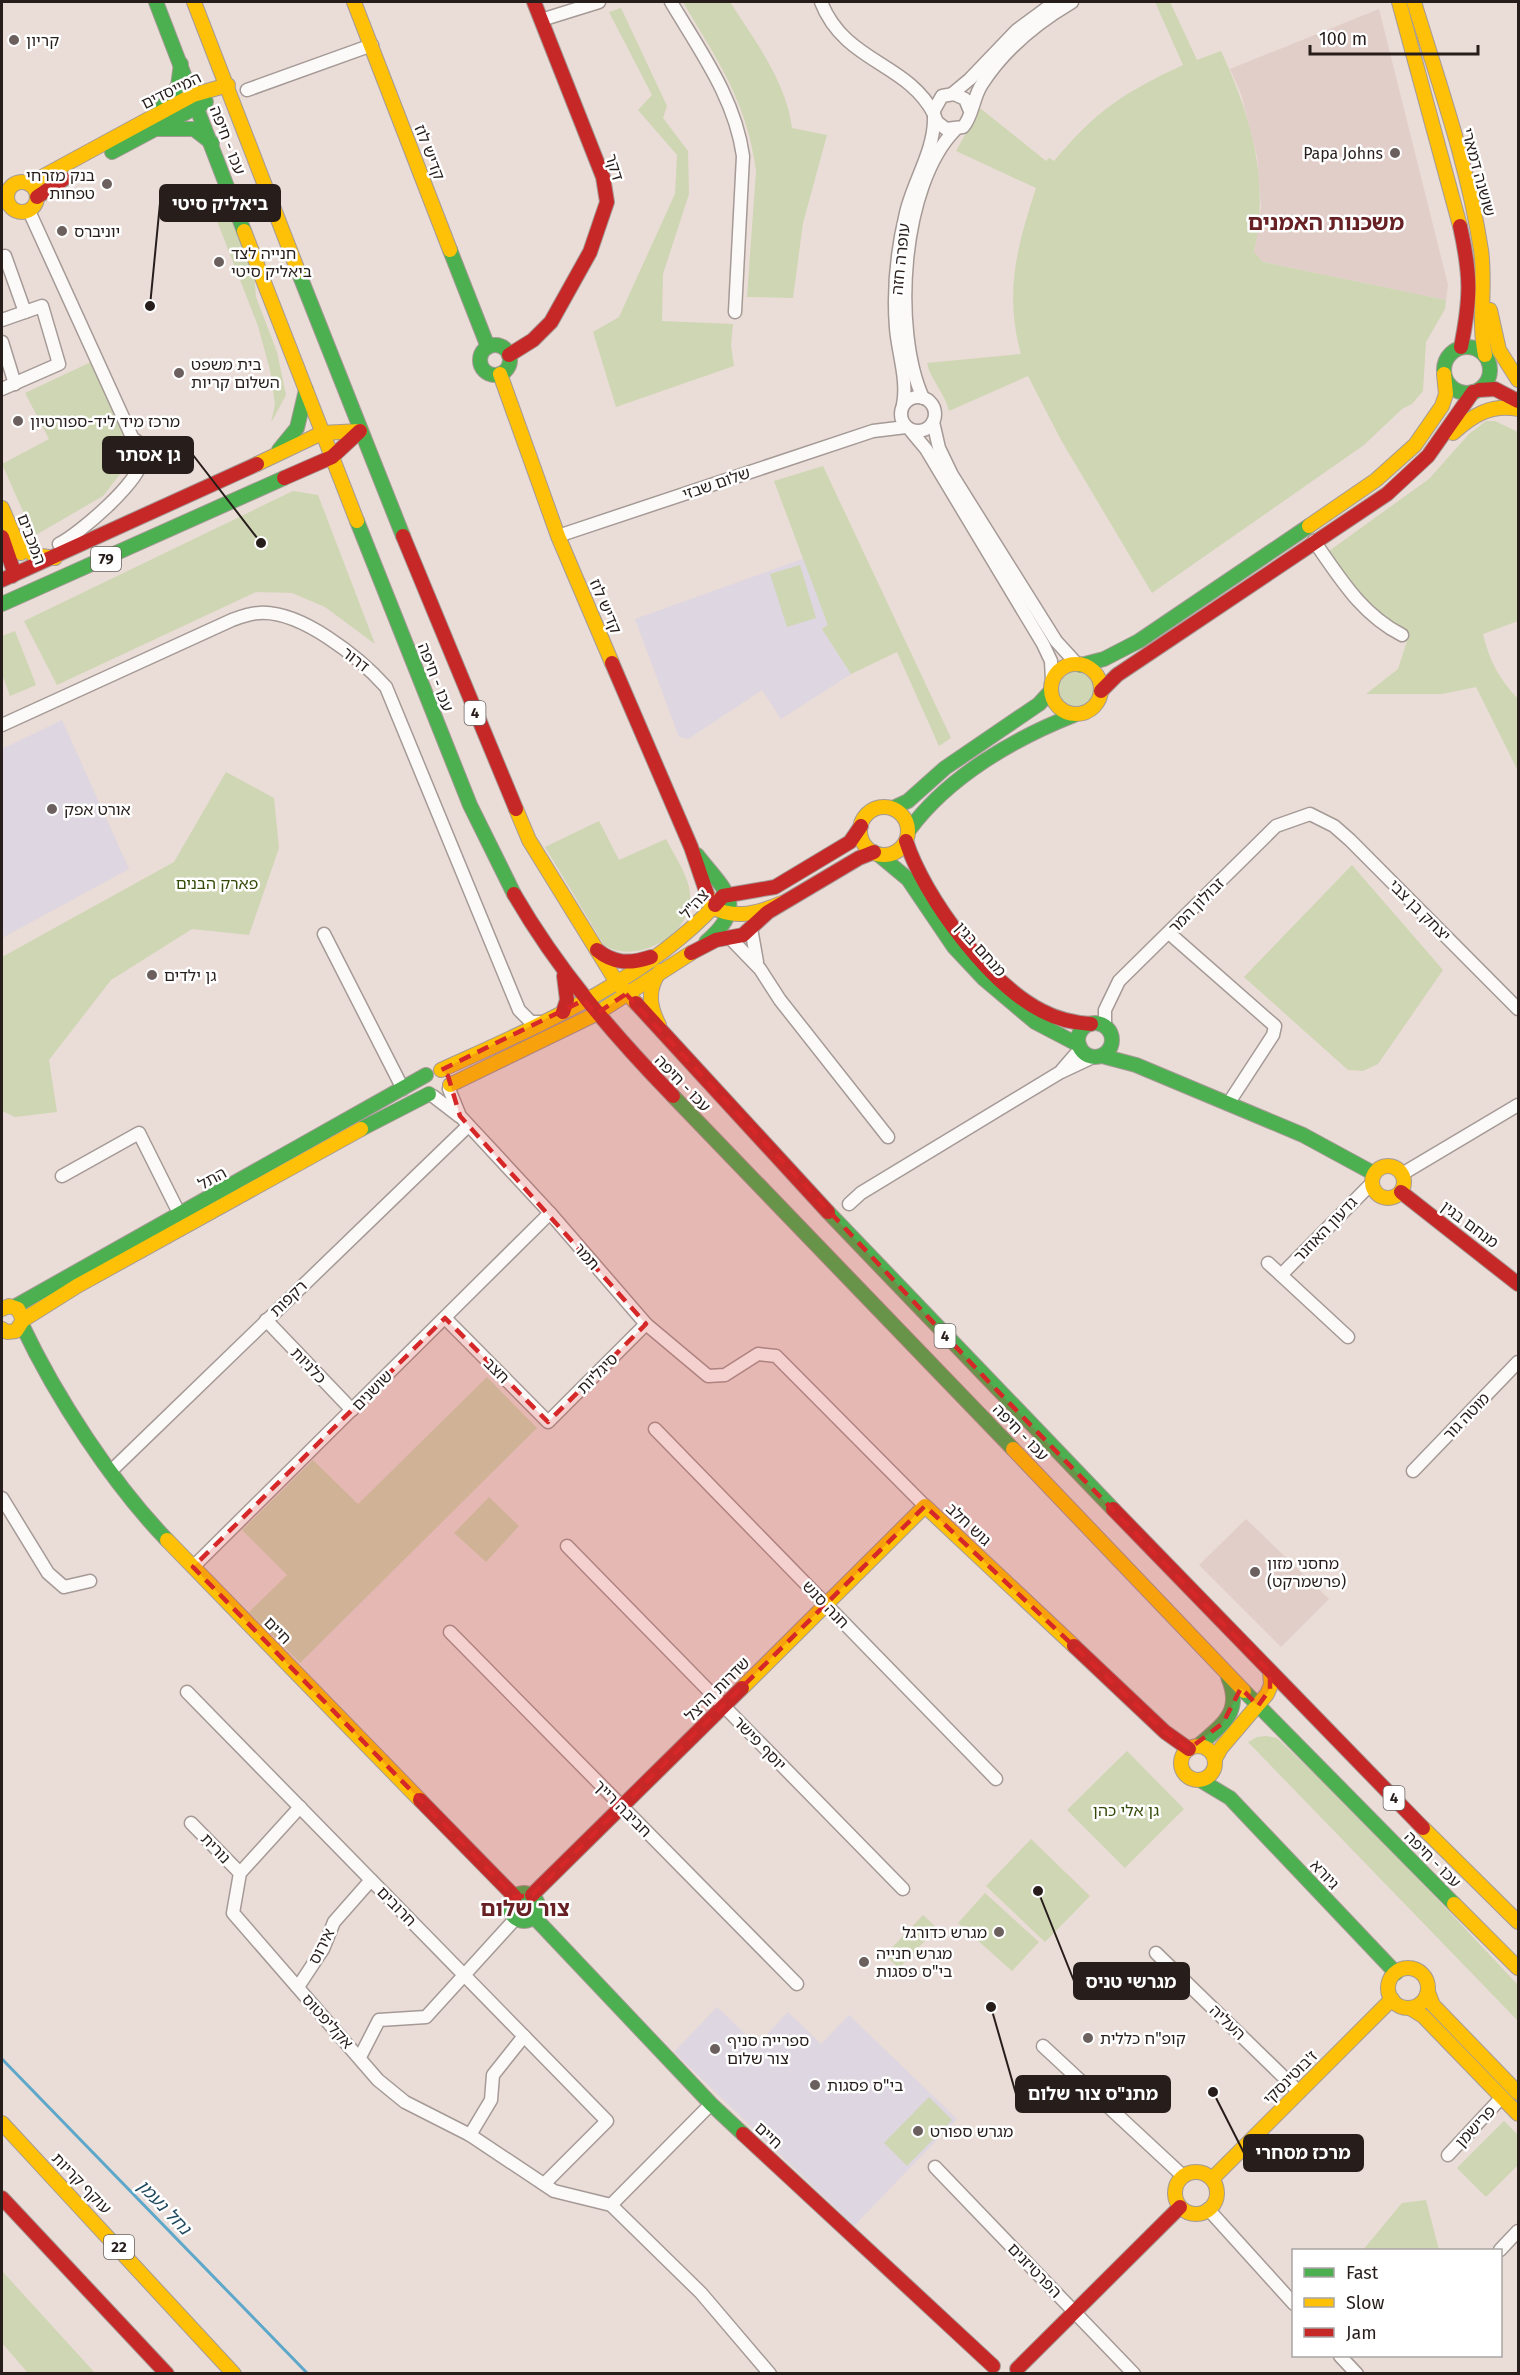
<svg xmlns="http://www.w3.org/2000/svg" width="1520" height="2375" viewBox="0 0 1520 2375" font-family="'Fira Sans','Noto Sans Hebrew',sans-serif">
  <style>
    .commercial { fill: #e1cec8 }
    .education { fill: #ded6e0 }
    .green { fill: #cfd6b3 }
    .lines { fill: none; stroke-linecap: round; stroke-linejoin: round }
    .stream { stroke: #5da8ca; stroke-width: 3 }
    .street-casing { stroke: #a59a96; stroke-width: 15 }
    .fast-casing { stroke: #a59a96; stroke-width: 16 }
    .slow-casing { stroke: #a59a96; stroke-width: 16 }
    .jam-casing { stroke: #a59a96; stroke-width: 16 }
    .street { stroke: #fcfaf9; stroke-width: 12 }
    .fast { stroke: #4caf50; stroke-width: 14 }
    .slow { stroke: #ffc107; stroke-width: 14 }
    .jam { stroke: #c62828; stroke-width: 14 }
    .marked { fill: #d62828; fill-opacity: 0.2; stroke: #d62828; stroke-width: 4.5; stroke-dasharray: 12 8; stroke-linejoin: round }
    .poi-dot { fill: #6b605d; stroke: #fff; stroke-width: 2 }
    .labels { text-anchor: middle; stroke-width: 5; stroke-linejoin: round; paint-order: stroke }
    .shield { fill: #fff; stroke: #68625f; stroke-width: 1.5 }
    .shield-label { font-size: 15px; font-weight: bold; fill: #271e1b }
    .poi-label { font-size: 16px; fill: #271e1b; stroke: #fff; text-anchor: start }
    .street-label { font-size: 16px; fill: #271e1b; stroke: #fff }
    .park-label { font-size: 16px; fill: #354b09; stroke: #fff }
    .water-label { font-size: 18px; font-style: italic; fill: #1e495f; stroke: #fff }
    .district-label { font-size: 22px; font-weight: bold; fill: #672124; stroke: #fff }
    .leader { fill: none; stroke: #271e1b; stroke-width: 2 }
    .callout-dot { fill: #271e1b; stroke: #fff; stroke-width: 2 }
    .callout { fill: #271e1b; stroke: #271e1b; stroke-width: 2 }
    .callout-label { font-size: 18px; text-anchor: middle; font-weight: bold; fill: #fff }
  </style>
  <rect width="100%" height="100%" fill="#eadcd7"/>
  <g class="commercial">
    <path d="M1379 9 1448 285 1446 300 1263 262 1254 253 1261 207 1257 157 1241 94 1230 69Z"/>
    <path d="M1246 1519 1329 1599 1281 1647 1199 1565Z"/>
  </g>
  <g class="education">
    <path d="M805 558 828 626 822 629 851 674 781 719 762 690 688 739 679 737 635 619Z"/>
    <path d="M62 720 129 869 2 938V749Z"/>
    <path d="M717 2007 757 2045 788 2012 821 2044 849 2015 957 2119 854 2226 674 2052Z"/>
  </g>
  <g class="green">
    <path d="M683 2H730C755 41 786 81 792 128L827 135 803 223 793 298 747 297 756 171C747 101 717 60 683 2Z"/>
    <path d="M1155 2H1170L1197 60 1221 51C1251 116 1270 180 1254 252L1263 262 1446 300 1445 309 1426 342 1423 391 1412 404 1402 409 1364 445 1152 593 1061 440 1028 376 949 411C945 393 931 381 927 363L1021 354C1004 293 1017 247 1036 188L956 151 980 108 1046 161 1049 158 1054 161C1097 110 1123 93 1183 65Z"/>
    <path d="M621 8 667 106 663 118 688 151 689 194 663 274 662 321 733 324 731 345 734 366 616 407 593 332 619 317 675 194 677 155 638 110 652 95 609 12Z"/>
    <path d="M208 198 226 207 254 273 256 297 277 352 286 395 271 423 275 404 270 370 258 326Z"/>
    <path d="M91 362 132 452 127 456 132 453 131 460 103 496 34 536 2 464 49 439 25 393Z"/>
    <path d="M1486 421H1495L1518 432V621L1483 634C1489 660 1499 679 1518 699V771L1476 687 1442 694H1366L1398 669 1408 638 1401 629 1369 609 1329 551 1429 479 1469 434Z"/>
    <path d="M823 466 951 738 939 746 897 652 851 674 822 629 828 625 774 481Z"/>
    <path d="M293 491 318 495 375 644 325 607 292 593 256 592 57 685 24 621Z"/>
    <path d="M800 565 816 618 787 627 770 574Z"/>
    <path d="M15 631 36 685 10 696 2 674V636Z"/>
    <circle cx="1076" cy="690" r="18"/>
    <path d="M226 772 274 798 279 848 249 935 192 929 111 980 49 1060 57 1112 15 1117 2 1111V957L174 862Z"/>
    <path d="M599 821 619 860 666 839C674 855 689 876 690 894 694 934 637 966 604 945L545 847Z"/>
    <path d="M1352 865 1443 970 1378 1064 1363 1071 1348 1070 1244 977Z"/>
    <path d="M487 1377 537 1428 300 1663 249 1612 287 1575 242 1530 313 1460 358 1504Z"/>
    <path d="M489 1497 519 1526 486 1562 454 1533Z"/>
    <path d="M1266 1736 1277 1738 1365 1822 1518 1985V2021L1248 1742 1257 1737Z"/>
    <path d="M1127 1751 1184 1809 1125 1868 1067 1810Z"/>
    <path d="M1031 1839 1090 1896 1045 1942 986 1886Z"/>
    <path d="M985 1893 1039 1942 1012 1971 958 1923Z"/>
    <path d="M923 1915 937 1928 899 1968 885 1955Z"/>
    <path d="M929 2097 952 2120 907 2166 884 2143Z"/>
    <path d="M1504 2121 1518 2135V2165L1486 2197 1457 2168Z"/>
    <path d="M1426 2200 1439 2250H1363L1402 2203Z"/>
    <path d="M2 2271 95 2373H28L2 2343Z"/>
  </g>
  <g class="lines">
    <path class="stream" d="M2 2059 308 2374"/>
    <defs>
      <g id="street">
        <path d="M671 2C700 51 735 98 743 156L735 312"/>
        <path d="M821 2C845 63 907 62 934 114"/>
        <path d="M541 20 599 2"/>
        <path d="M247 90 372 45"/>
        <path d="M952 94 970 79 1017 30 1055 2"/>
        <path d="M970 111 965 99 954 94 942 96 933 112 937 122 946 129 963 127C973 116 973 97 982 84 1004 50 1038 22 1072 2"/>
        <path d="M29 211 142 459C141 481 78 535 59 544"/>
        <path d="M2 258 5 256 25 312"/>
        <path d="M2 320 42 306 59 364 2 389"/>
        <path d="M2 342 15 384"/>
        <circle cx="918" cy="414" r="17"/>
        <path d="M923 398C892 330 901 185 955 130"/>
        <path d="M903 405C908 380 898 353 896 328 893 290 897 250 906 213 913 182 935 150 934 117"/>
        <path d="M933 422 939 448 952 475 1056 641 1077 664"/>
        <path d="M911 431 926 449 1043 644 1051 661 1052 680"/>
        <path d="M135 440 152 452"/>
        <path d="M558 536 873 431 906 427"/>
        <path d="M1314 541C1340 578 1361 614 1402 635"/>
        <path d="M2 725 232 620C240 617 250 613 259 613 301 610 360 658 386 687L519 1010 531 1022H544"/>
        <path d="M751 928 757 962"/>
        <path d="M1169 933 1275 1026 1273 1035 1228 1104"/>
        <path d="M324 934 403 1089"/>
        <path d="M730 938 760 969 780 1000 888 1137"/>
        <path d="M1105 1026V1010L1119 981 1276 826 1310 814 1334 826 1350 840 1518 1009"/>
        <path d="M1062 1070 1081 1048"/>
        <path d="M449 1089 460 1116 550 1213 646 1324 708 1376 725 1375 758 1354 776 1356 925 1506"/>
        <path d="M433 1096 459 1116"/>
        <path d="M1402 1174 1518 1105"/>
        <path d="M62 1176 139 1133 180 1215V1220"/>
        <path d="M849 1204 861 1193 1059 1073 1093 1057"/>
        <path d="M1268 1263 1348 1337"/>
        <path d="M1281 1275 1371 1184"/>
        <path d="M445 1318 548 1422 646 1324"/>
        <path d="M266 1320 352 1410"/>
        <path d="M655 1429 996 1779"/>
        <path d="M1413 1471 1518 1362"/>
        <path d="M110 1472 468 1126"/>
        <path d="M2 1498 48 1573 64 1587 90 1581"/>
        <path d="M567 1546 903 1889"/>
        <path d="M193 1567 550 1213"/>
        <path d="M450 1632 797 1984"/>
        <path d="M187 1692 607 2121 544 2184"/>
        <path d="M300 1807 240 1873 233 1913 378 2080 405 2102 470 2135 554 2191 611 2205 701 2293 770 2374"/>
        <path d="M191 1823 240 1873"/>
        <path d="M1156 1953 1299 2092"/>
        <path d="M298 1987 323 1949 334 1922 371 1880"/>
        <path d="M1043 2046 1183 2176"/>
        <path d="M360 2057 379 2020 426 2017 516 1918"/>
        <path d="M470 2135 491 2100 493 2075 524 2036"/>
        <path d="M1448 2155 1502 2097"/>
        <path d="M935 2167 1134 2374"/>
        <path d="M611 2205 711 2104"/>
        <path d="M1208 2209 1294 2304"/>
        <path d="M1500 2250 1518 2231"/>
        <path d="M1340 2356 1357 2374"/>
      </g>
      <g id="fast">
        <path d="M156 2 244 231"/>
        <path d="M158 113 178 86 181 64"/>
        <path d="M155 129H194L212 143"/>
        <path d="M112 152 206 102"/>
        <path d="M450 250 488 347"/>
        <path d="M298 271 403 536"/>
        <circle cx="495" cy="360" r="15"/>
        <circle cx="1467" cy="370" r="23"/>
        <path d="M279 450 297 428 306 390"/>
        <path d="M357 521 470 805 514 894"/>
        <path d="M2 604 284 478"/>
        <path d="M1081 665 1104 659 1139 641 1309 526"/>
        <path d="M893 808 908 801 945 768 1039 704 1050 692"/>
        <path d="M909 830C948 777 1013 739 1074 715"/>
        <path d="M878 854 908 879 954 947 984 979 1035 1022 1079 1045"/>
        <path d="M697 855C725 891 749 905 706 942"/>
        <circle cx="1095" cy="1040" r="17"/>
        <path d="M1102 1056 1136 1065 1303 1135 1373 1173"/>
        <path d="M673 1096 1013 1449"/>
        <path d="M361 1129 429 1094"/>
        <path d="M828 1212 1113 1509"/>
        <path d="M14 1307 426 1075"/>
        <path d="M22 1325C56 1397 112 1483 167 1540"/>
        <path d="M1244 1691 1454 1904"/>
        <path d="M1198 1746C1223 1724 1243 1712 1228 1677"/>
        <path d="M1200 1780 1230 1798 1396 1973"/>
        <circle cx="524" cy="1907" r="14"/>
        <path d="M534 1917 711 2104 743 2134"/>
      </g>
      <g id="slow">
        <path d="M194 2 298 271"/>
        <path d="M354 2 450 250"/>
        <path d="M1399 2 1460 226"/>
        <path d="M1414 2C1439 84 1468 165 1481 250 1486 285 1478 320 1485 355"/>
        <circle cx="22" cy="197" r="15"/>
        <path d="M29 184 193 95 228 85"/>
        <path d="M244 231 357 521"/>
        <path d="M1490 310 1499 350 1518 380"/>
        <path d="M500 374 558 536 612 663"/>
        <path d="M1453 433C1473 415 1491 404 1518 409"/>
        <path d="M257 464 322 433 360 431"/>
        <path d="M2 508 21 553"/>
        <path d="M1309 526 1376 480 1415 445 1442 406 1446 394 1444 374"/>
        <path d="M16 542 34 555 55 558"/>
        <circle cx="1076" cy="689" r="25"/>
        <circle cx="884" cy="831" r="24"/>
        <path d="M516 809 529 840 616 981 636 1003"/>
        <path d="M707 894 712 907C735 920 759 913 782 903"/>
        <path d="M659 1025C649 1006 647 989 660 971"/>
        <path d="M441 1070C533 1028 645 981 715 905"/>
        <path d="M450 1085 596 1014 691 953"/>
        <circle cx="1388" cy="1182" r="16"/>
        <path d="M2 1309 9 1306 18 1309 23 1320 16 1331 7 1332 2 1329"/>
        <path d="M23 1320 77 1286 361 1129"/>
        <path d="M1013 1449 1244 1691"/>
        <path d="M167 1540 420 1800"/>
        <path d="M742 1688 925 1506 1074 1646"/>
        <circle cx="1198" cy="1763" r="17"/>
        <path d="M1215 1759 1221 1748 1267 1694 1271 1685 1270 1672"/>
        <path d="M1423 1828 1518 1922"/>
        <path d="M1454 1904 1518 1968"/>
        <circle cx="1408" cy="1988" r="20"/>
        <path d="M1428 1992 1433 2005 1518 2093"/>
        <path d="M1410 2008 1423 2016 1518 2114"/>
        <path d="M2 2123 234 2374"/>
        <circle cx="1196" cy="2193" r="21"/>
        <path d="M1212 2179 1392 1999"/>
      </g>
      <g id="jam">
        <path d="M37 197 64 179"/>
        <path d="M1460 226C1471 276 1471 297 1461 347"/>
        <path d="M509 355 533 340 551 322 590 252 607 202 603 177 534 2"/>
        <path d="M1479 390 1495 389 1518 401"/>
        <path d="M284 478 332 457 360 431"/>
        <path d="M403 536 516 809"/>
        <path d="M2 537 13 569 12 576"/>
        <path d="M2 580 257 464"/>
        <path d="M612 663 691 847 707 894"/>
        <path d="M1101 691 1117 675 1387 494 1428 456 1473 392"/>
        <path d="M906 841C924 897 989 984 1042 1011 1057 1019 1074 1023 1091 1024"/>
        <path d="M514 894C558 970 612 1033 673 1096"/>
        <path d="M715 905 723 896 775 887 850 842 861 826"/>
        <path d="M597 950C614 964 630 964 651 957"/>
        <path d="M691 953 716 940 743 935 768 912 859 858 874 852"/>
        <path d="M636 1003 828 1212"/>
        <path d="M563 1012 567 1000 564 976"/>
        <path d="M1401 1192 1518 1284"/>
        <path d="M1113 1509 1423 1828"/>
        <path d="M1074 1646 1165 1732 1189 1749"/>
        <path d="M420 1800 515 1897"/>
        <path d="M532 1895 742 1688"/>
        <path d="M743 2134 993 2366"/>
        <path d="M2 2198 167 2374"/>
        <path d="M1017 2369 1180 2207"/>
      </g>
    </defs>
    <use href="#street" class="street-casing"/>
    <use href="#fast" class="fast-casing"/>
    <use href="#slow" class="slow-casing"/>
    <use href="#jam" class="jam-casing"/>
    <use href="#street" class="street"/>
    <use href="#fast" class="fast"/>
    <use href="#slow" class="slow"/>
    <use href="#jam" class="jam"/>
  </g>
  <path class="marked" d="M626 994 986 1379 1270 1672V1689L1258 1706 1241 1688 1223 1723 1189 1749 1165 1732 925 1506 532 1895 515 1897 193 1567 445 1318 548 1422 646 1324 460 1116 448 1076 441 1070 584 1000 596 1014Z"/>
  <g class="poi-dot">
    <circle cx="14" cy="40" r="6"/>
    <circle cx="1395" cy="153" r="6"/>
    <circle cx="107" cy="184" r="6"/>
    <circle cx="62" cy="231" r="6"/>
    <circle cx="219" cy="262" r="6"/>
    <circle cx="179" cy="373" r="6"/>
    <circle cx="18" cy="421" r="6"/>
    <circle cx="52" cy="809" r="6"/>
    <circle cx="152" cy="975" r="6"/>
    <circle cx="1255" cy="1572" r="6"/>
    <circle cx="999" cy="1932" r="6"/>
    <circle cx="864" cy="1962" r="6"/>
    <circle cx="1088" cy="2038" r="6"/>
    <circle cx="715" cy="2049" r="6"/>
    <circle cx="815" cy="2085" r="6"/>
    <circle cx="918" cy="2131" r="6"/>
  </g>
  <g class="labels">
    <g class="shield">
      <rect x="91" y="547" width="30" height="24" rx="4.5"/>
      <rect x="464.5" y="701" width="21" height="24" rx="4.5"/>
      <rect x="934.5" y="1324" width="21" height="24" rx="4.5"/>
      <rect x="1383.5" y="1786" width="21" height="24" rx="4.5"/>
      <rect x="104" y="2235" width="30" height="24" rx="4.5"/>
    </g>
    <g class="shield-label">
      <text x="106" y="564">79</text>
      <text x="475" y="718">4</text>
      <text x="945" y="1341">4</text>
      <text x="1394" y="1803">4</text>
      <text x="119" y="2252">22</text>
    </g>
    <g class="poi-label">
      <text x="26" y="46">קריון</text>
      <text x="1383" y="159" text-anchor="end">Papa Johns</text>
      <text x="95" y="181" text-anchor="end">בנק מזרחי<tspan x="95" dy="18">טפחות</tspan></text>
      <text x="74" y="237">יוניברס</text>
      <text x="231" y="259">חנייה לצד<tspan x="231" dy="18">ביאליק סיטי</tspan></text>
      <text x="191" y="370">בית משפט<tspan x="191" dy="18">השלום קריות</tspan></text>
      <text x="30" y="427">מרכז מיד ליד-ספורטיון</text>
      <text x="64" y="815">אורט אפק</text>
      <text x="164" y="981">גן ילדים</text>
      <text x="1267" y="1569">מחסני מזון<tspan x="1267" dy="18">(פרשמרקט)</tspan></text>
      <text x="987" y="1938" text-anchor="end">מגרש כדורגל</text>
      <text x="876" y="1959">מגרש חנייה<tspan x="876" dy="18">בי"ס פסגות</tspan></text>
      <text x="1100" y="2044">קופ"ח כללית</text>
      <text x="727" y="2046">ספרייה סניף<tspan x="727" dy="18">צור שלום</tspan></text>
      <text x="827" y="2091">בי"ס פסגות</text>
      <text x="930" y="2137">מגרש ספורט</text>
    </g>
    <g class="street-label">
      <text transform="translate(171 90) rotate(-26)" y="6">המייסדים</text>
      <text transform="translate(228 140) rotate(69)" y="6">עכו - חיפה</text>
      <text transform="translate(430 152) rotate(69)" y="6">קדיש לוז</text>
      <text transform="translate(615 167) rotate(73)" y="6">דקר</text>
      <text transform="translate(1479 172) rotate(75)" y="6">שושנה דמארי</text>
      <text transform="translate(900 259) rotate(-84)" y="6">עופרה חזה</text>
      <text transform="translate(716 483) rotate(-19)" y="6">שלום שבזי</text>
      <text transform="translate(32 539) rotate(69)" y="6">המכבים</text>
      <text transform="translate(606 606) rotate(67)" y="6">קדיש לוז</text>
      <text transform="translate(356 659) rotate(38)" y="6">דרור</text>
      <text transform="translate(436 677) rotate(69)" y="6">עכו - חיפה</text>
      <text transform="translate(694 904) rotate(-48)" y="6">צה"ל</text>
      <text transform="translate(1196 905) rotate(-45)" y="6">זבולון המר</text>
      <text transform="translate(1420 910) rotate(45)" y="6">יצחק בן צבי</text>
      <text transform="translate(981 949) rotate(48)" y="6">מנחם בגין</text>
      <text transform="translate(683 1083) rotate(46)" y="6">עכו - חיפה</text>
      <text transform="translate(212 1178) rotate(-29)" y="6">התל</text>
      <text transform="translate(1470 1224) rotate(37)" y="6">מנחם בגין</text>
      <text transform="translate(1325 1229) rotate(-46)" y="6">גדעון האוזנר</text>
      <text transform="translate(587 1256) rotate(49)" y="6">תמר</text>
      <text transform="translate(288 1298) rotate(-44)" y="6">רקפות</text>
      <text transform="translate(309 1365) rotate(46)" y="6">כלניות</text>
      <text transform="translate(497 1370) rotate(45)" y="6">חצב</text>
      <text transform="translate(597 1373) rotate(-45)" y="6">סיגליות</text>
      <text transform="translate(372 1390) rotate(-45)" y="6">שושנים</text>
      <text transform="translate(1466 1416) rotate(-46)" y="6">מוטה גור</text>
      <text transform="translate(1021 1432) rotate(46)" y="6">עכו - חיפה</text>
      <text transform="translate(969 1524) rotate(43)" y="6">גוש חלב</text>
      <text transform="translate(826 1604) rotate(46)" y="6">חנה סנש</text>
      <text transform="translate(278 1630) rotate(46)" y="6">חיים</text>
      <text transform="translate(717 1689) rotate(-45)" y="6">שדרות הרצל</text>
      <text transform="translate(760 1743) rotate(46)" y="6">יוסף פישר</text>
      <text transform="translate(623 1808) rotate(45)" y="6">חביבה רייך</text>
      <text transform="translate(216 1848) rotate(46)" y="6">נורית</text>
      <text transform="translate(1433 1859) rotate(45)" y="6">עכו - חיפה</text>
      <text transform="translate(1325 1874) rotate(47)" y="6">גיורא</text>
      <text transform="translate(397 1906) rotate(46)" y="6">חרובים</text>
      <text transform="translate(321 1946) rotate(-63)" y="6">אירוס</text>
      <text transform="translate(328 2021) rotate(48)" y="6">אקליפטוס</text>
      <text transform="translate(1228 2022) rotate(44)" y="6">העליה</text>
      <text transform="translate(1290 2077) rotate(-45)" y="6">ז'בוטינסקי</text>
      <text transform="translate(1475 2126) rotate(-47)" y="6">פרישמן</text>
      <text transform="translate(769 2135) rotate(43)" y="6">חיים</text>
      <text transform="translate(82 2183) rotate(46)" y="6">עוקף קריות</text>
      <text transform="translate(1035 2270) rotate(46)" y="6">הפרטיזנים</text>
    </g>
    <g class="park-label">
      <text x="217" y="889">פארק הבנים</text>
      <text x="1126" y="1816">גן אלי כהן</text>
    </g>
    <g class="water-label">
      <text transform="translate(164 2207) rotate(46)" y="6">נחל נעמן</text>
    </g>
    <g class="district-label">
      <text x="1326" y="230">משכנות האמנים</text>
      <text x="525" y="1916">צור שלום</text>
    </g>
  </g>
  <path class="leader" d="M150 306L160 203M261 543L193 455M1038 1891L1074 1981M991 2007L1016 2094M1213 2092L1244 2153"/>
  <g class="callout-dot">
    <circle cx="150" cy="306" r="6"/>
    <circle cx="261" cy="543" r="6"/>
    <circle cx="1038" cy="1891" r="6"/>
    <circle cx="991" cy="2007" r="6"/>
    <circle cx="1213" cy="2092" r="6"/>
  </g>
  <g class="callout">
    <rect x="160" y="185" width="120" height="36" rx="6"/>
    <rect x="103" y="437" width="90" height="36" rx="6"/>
    <rect x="1074" y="1963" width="115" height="36" rx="6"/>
    <rect x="1016" y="2076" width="154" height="36" rx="6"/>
    <rect x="1244" y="2135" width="119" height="36" rx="6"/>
  </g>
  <g class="callout-label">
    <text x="220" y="210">ביאליק סיטי</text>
    <text x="148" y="461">גן אסתר</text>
    <text x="1131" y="1988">מגרשי טניס</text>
    <text x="1093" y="2100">מתנ"ס צור שלום</text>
    <text x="1303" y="2159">מרכז מסחרי</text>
  </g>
  <rect width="1520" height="2375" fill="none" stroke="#271e1b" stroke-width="6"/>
  <rect x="1292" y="2249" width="210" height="108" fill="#ffffff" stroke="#a9a5a4" stroke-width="1.5"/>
  <rect x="1304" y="2268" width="30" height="9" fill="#4caf50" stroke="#a9a5a4" stroke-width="1.5"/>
  <text x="1346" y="2279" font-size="18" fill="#271e1b">Fast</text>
  <rect x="1304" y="2298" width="30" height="9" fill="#ffc107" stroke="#a9a5a4" stroke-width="1.5"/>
  <text x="1346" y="2309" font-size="18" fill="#271e1b">Slow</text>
  <rect x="1304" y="2328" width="30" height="9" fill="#c62828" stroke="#a9a5a4" stroke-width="1.5"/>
  <text x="1346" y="2339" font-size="18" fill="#271e1b">Jam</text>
  <path d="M1310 45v9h168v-9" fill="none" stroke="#271e1b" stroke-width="3"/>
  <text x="1319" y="45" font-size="18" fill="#271e1b" stroke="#ffffff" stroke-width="4.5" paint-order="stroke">100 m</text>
</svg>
